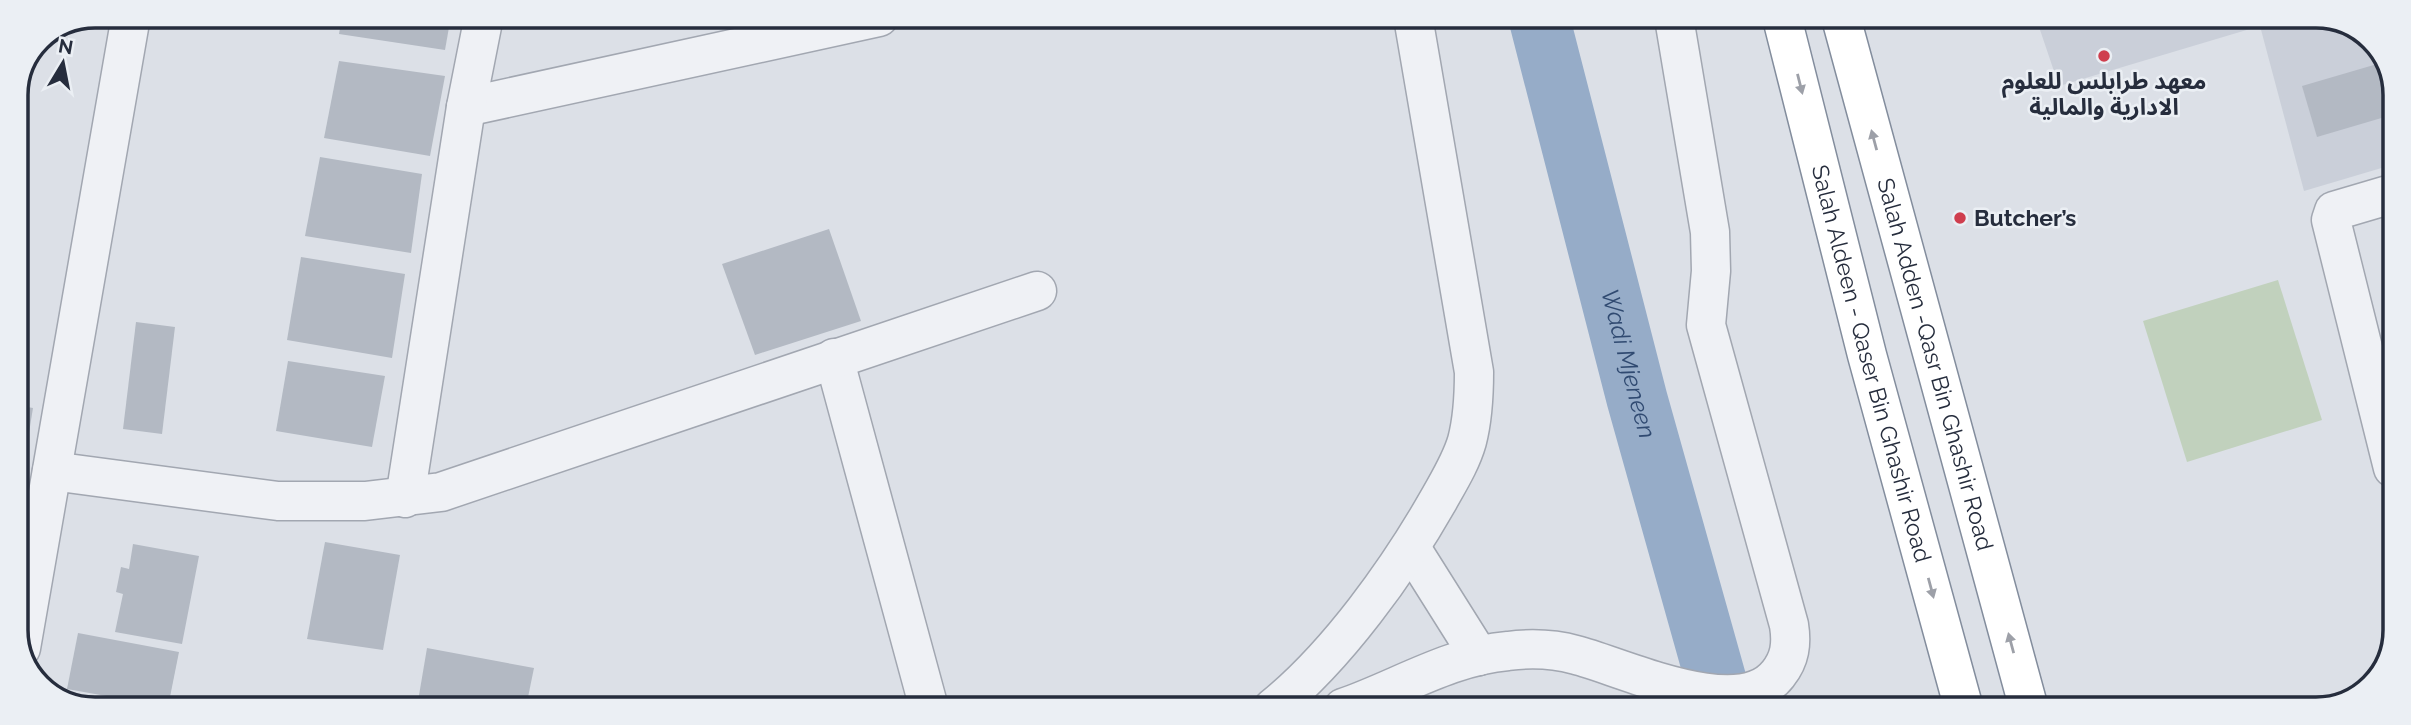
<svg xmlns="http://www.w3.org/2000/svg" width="2411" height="725" viewBox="0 0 2411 725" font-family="Raleway,'Noto Sans Arabic',sans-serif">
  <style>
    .built { fill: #cacfd9 }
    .green { fill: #c1d1bd }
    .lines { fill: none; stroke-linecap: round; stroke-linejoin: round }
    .river { stroke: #96acc8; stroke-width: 61 }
    .building { fill: #b3b9c3 }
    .minor-casing { stroke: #a2a7b1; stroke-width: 41 }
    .trunk-casing { stroke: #838d9d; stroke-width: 41 }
    .minor { stroke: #eff1f5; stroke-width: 38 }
    .trunk { stroke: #fff; stroke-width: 38 }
    .oneway { fill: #9da0a8 }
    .poi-dot { fill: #cf3e4e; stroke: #ebeff4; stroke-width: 2.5 }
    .labels { text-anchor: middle; stroke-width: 5; stroke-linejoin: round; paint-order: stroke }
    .poi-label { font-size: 23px; font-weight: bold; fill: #262d3d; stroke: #ebeff4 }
    .street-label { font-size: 23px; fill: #262d3d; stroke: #ebeff4 }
    .water-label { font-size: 24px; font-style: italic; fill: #304a71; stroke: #ebeff4 }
    .rim { fill: none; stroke: #262d3d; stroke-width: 3.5 }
  </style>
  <rect width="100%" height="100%" fill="#dce0e7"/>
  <path class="built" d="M2036 18 2337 19 2376 43 2395 89V164L2304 191 2260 26 2059 86Z"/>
  <path class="green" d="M2278 280 2322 420 2187 462 2143 321Z"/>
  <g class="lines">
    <path class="river" id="s1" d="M1539 18 1637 399 1724 709"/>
  </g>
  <g class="building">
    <path d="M342 16H451L445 50 339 34Z"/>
    <path d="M339 61 445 76 430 156 324 138Z"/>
    <path d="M2384 62 2395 89V114L2317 137 2302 86Z"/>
    <path d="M320 157 422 174 411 253 305 236Z"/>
    <path d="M829 229 861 321 755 355 722 264Z"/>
    <path d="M301 257 405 274 392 358 287 340Z"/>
    <path d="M136 322 175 327 162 434 123 429Z"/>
    <path d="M288 361 385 376 372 447 276 431Z"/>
    <path d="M16 405 33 408 27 445 16 443Z"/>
    <path d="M325 542 400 555 383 650 307 639Z"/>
    <path d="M133 544 199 556 182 644 115 632 123 594 116 592 121 567 129 569Z"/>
    <path d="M78 633 179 652 168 707 67 689Z"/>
    <path d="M427 648 534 668 526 707H417Z"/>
  </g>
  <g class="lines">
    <defs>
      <g id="minor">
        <path d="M466 107 879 17"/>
        <path d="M834 358 929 708"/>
        <path d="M2393 468 2331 220 2334 211 2395 193"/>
        <path d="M52 471 278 501H365L441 492 1037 291"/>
        <path d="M405 498 466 107 484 16"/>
        <path d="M1411 548 1479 656"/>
        <path d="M21 648 131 16"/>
        <path d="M1273 708C1337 656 1398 571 1439 499 1449 481 1461 462 1467 441 1473 418 1474 396 1474 372L1413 17"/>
        <path d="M1343 708C1398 689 1449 656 1508 651 1531 648 1554 649 1576 655 1623 667 1740 724 1778 674 1790 659 1792 644 1789 625L1706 325 1711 271 1710 232 1674 18"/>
      </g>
      <g id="trunk">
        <path id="s2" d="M1782 18 1867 355 1964 709"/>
        <path id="s3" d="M1841 18 2029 709"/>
      </g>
    </defs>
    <use href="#minor" class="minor-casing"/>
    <use href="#trunk" class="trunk-casing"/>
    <use href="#minor" class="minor"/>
    <use href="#trunk" class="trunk"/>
  </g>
  <defs><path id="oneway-solid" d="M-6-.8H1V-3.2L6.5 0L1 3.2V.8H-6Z" transform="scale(1.75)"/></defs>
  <g class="oneway">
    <use href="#oneway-solid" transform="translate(1800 84) rotate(76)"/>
    <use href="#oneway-solid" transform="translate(1874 140) rotate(-105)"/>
    <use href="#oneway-solid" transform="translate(1931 588) rotate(75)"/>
    <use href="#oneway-solid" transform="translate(2011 643) rotate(-105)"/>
  </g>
  <g class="poi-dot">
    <circle cx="2104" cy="56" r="7"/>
    <circle cx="1960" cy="218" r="7"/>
  </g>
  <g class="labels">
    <g class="poi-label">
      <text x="2104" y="89">معهد طرابلس للعلوم<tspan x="2104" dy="26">الادارية والمالية</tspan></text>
      <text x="1974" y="226" text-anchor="start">Butcher’s</text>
    </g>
    <g class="street-label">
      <text dy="8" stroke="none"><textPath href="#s3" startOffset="359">Salah Adden -Qasr Bin Ghashir Road</textPath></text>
      <text dy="8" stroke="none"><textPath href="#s2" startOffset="357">Salah Aldeen - Qaser Bin Ghashir Road</textPath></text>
    </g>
    <g class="water-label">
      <text dy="8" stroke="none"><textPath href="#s1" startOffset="357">Wadi Mjeneen</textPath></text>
    </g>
  </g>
  <path d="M0 0H2411V725H0ZM95 28H2316A67 67 0 0 1 2383 95V630A67 67 0 0 1 2316 697H95A67 67 0 0 1 28 630V95A67 67 0 0 1 95 28Z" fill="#ebeff4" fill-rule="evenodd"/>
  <path class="rim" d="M95 28H2316A67 67 0 0 1 2383 95V630A67 67 0 0 1 2316 697H95A67 67 0 0 1 28 630V95A67 67 0 0 1 95 28Z"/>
  <g transform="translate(63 63) rotate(10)" stroke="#ebeff4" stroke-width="5" paint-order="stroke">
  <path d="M0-5L12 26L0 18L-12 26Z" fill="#262d3d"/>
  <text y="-10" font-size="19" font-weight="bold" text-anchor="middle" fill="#262d3d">N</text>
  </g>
</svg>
